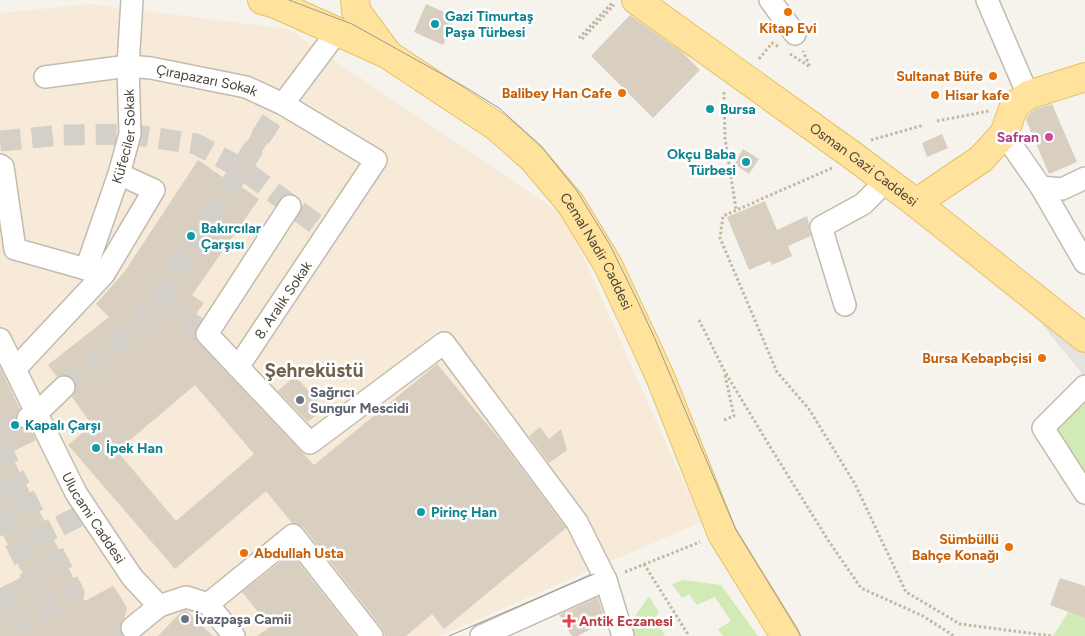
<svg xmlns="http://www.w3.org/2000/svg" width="1085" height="636" viewBox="0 0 1085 636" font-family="Figtree,sans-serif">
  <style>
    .commercial { fill: #f7ead8 }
    .green { fill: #d2eab5 }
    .parking { fill: #e5e3e0 }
    .building { fill: #d8cfc1; fill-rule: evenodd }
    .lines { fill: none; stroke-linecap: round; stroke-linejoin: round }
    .minor-tunnel { stroke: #d4d0c8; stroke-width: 21; stroke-dasharray: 21 11; stroke-linecap: butt }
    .minor-casing { stroke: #c2bbae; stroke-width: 24 }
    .major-casing { stroke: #e6c16a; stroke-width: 30 }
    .path { stroke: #c4b79f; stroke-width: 3; stroke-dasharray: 2.5 2.5; stroke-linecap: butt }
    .minor { stroke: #fff; stroke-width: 21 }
    .major { stroke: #ffe39c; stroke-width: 28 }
    .tram { stroke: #9a9a9a; stroke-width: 1 }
    .food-dot { fill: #e8710a; stroke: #fff; stroke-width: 2 }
    .culture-dot { fill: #0f9aa8; stroke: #fff; stroke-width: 2 }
    .hotel-dot { fill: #d1479c; stroke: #fff; stroke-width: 2 }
    .worship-dot { fill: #6b7280; stroke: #fff; stroke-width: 2 }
    .health-dot { fill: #e0444e; stroke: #fff; stroke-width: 2 }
    .labels { text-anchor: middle; stroke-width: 5; stroke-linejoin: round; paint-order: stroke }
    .culture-label { font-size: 14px; font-weight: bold; fill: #0d838f; stroke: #fff; text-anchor: start }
    .food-label { font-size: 14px; font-weight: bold; fill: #c56008; stroke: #fff; text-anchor: end }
    .street-label { font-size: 14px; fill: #4b4439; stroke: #fff }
    .hotel-label { font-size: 14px; font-weight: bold; fill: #b23c85; stroke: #fff; text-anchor: end }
    .worship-label { font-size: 14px; font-weight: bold; fill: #5b616d; stroke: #fff; text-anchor: start }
    .health-label { font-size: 14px; font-weight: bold; fill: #be3a42; stroke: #fff; text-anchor: start }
    .district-label { font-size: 19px; font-weight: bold; fill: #6e6250; stroke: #fff }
  </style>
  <rect width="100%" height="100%" fill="#f6f3ec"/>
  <path class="commercial" d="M91 4 288 29 565 216 701 522 440 636H0V13Z"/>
  <g class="green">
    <path d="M1085 404V483L1050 431Z"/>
    <path d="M683 580 721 585 758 636H723L718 629 731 621 715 597 697 605 689 594 682 598 672 584Z"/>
    <path d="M1085 586V636H1053Z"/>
    <path d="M649 596 659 613 654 618 665 635 663 636H630L629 625Z"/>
  </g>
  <path class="parking" d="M1031 311 1085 338V377Z"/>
  <g class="building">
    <path d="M426 4 455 17 443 45 414 32Z"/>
    <path d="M630 15 682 52 700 70 653 118 591 56Z"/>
    <path d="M1052 104 1077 162 1049 174 1026 120 1027 116 1035 109Z"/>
    <path d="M263 116 279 125 240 186 259 199 192 295 204 303 190 322 196 328 195 333V337L198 342 314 465 437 364 505 446 566 528 444 629 432 614 406 636H385L382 628 303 527 298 524 292 523 266 491 175 569 68 445 92 425 72 397 76 390V384L73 379 67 375H61L57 377 48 365 109 317 96 304 125 271 198 160 224 178ZM195 385 254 454 176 521 117 451Z"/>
    <path d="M942 134 948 148 927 157 922 143Z"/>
    <path d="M743 149 759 159 749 174 734 164Z"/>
    <path d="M765 201 777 230 807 216 809 223V230L811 236 788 246 792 256 772 265 770 261 749 270 727 217Z"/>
    <path d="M0 367 20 409 17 412 16 417 17 423 22 429 27 430H31L36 440 10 453 85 601 113 586 120 596 127 608 124 619 120 624V630L122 636H0V588L24 576 0 529Z"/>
    <path d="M295 376 324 408 308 422 278 391Z"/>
    <path d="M540 427 549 439 561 429 567 450 549 463 529 436Z"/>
    <path d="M291 553 356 636H257L270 627 242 592Z"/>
    <path d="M1060 578 1085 586V618L1050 605Z"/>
    <path d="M598 597 605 621 578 636H572L559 615Z"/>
    <path d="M186 610 213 636H158L181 612Z"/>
  </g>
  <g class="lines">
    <g class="minor-tunnel">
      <path d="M0 141 62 135 130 134 196 144 241 168 328 233"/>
      <path d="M157 300 207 334"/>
      <path d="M64 387 87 370 133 330 157 300 271 121 283 104"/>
      <path d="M0 433 28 418"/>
      <path d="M0 446 20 487"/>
      <path d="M0 497 20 487 74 593 0 631"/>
      <path d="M0 515 1 514 35 583 0 600"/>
      <path d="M31 540 88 512"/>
      <path d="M118 636 132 628"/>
    </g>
    <defs>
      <g id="minor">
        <path d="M770 0 795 34"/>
        <path d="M987 0 1028 95"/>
        <path id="s1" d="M45 77 128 66 151 68 246 87 283 104 376 160 238 367"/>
        <path d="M283 104 337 32"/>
        <path d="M1004 134 1041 187 1062 189 1085 178"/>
        <path d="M0 165 3 167 15 249 100 273"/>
        <path d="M1041 187 1085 263"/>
        <path d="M290 206 207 334 310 443 444 343 577 522 606 580 623 636"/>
        <path id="s2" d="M86 269 119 174 130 134 128 66 132 0"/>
        <path d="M845 305 821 227 863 204 886 181"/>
        <path id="s3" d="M0 339 76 493 132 577 159 606 186 597 208 604 234 636"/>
        <path d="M15 369 104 274 154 190 119 174"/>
        <path d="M1085 386 1043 428 1085 493"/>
        <path d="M28 418 36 414 64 387"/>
        <path d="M208 604 293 535 372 636"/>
        <path d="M132 628 159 606"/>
        <path d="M481 636 606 580"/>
      </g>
      <g id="major">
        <path id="s4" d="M262 0 278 5 387 54 497 127 533 159 571 204 608 265 645 344 661 379 722 534 785 636"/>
        <path d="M355 0 356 11 387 53"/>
        <path id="s5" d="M636 0 852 155 916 203 1085 338"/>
        <path d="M916 203 981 159 1004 134 1014 106 1028 95 1085 77"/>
      </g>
    </defs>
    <use href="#minor" class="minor-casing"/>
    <use href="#major" class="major-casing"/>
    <g class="path">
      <path d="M579 38 613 2"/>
      <path d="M582 39 614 5"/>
      <path d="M790 54 810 67 803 51"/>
      <path d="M759 59 772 43 779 47"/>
      <path d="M724 92 725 138 736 209"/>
      <path d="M937 121 989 111"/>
      <path d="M871 140 924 125"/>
      <path d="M832 168 723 216 720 238 777 372 809 409 855 484 906 592 960 624 1052 636"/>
      <path d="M699 320 725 372 769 445 828 540 861 588 923 616 954 636"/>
      <path d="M724 420 734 416 725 375"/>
      <path d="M644 564 689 636"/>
      <path d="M625 572 700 542"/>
    </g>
    <use href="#minor" class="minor"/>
    <use href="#major" class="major"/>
    <g class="tram">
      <path d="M289 0 352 24 465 87 499 108 541 146 577 191 610 245 638 302 655 339 736 530 801 636"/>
      <path d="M449 636 594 574"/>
    </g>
  </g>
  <g class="food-dot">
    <circle cx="788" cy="12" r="5"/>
    <circle cx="993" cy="76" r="5"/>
    <circle cx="622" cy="93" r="5"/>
    <circle cx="935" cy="95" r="5"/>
    <circle cx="1042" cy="358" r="5"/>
    <circle cx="1009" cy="547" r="5"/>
    <circle cx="244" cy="553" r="5"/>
  </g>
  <g class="culture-dot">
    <circle cx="435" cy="24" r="5"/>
    <circle cx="710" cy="109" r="5"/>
    <circle cx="746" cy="162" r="5"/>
    <circle cx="191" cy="236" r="5"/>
    <circle cx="15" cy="425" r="5"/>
    <circle cx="96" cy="448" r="5"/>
    <circle cx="421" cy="512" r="5"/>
  </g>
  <circle class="hotel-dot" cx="1049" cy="137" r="5"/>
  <g class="worship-dot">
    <circle cx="300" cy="400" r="5"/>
    <circle cx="185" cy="619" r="5"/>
  </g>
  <path class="health-dot" d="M566.5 613.5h5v5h5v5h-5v5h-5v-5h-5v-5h5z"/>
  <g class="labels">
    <g class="culture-label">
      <text x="445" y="21">Gazi Timurtaş<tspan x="445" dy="16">Paşa Türbesi</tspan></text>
      <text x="720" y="114">Bursa</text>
      <text x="736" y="159" text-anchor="end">Okçu Baba<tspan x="736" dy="16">Türbesi</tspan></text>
      <text x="201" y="233">Bakırcılar<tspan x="201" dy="16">Çarşısı</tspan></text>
      <text x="25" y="430">Kapalı Çarşı</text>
      <text x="106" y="453">İpek Han</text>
      <text x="431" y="517">Pirinç Han</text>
    </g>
    <g class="food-label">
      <text x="788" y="33" text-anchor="middle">Kitap Evi</text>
      <text x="983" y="81">Sultanat Büfe</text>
      <text x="612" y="98">Balibey Han Cafe</text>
      <text x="945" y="100" text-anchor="start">Hisar kafe</text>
      <text x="1032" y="363">Bursa Kebapbçisi</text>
      <text x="999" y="544">Sümbüllü<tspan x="999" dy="16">Bahçe Konağı</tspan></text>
      <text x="254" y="558" text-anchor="start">Abdullah Usta</text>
    </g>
    <g class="street-label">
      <text dy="5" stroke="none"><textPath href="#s1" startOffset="164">Çırapazarı Sokak</textPath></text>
      <text dy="5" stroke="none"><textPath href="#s2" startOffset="139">Küfeciler Sokak</textPath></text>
      <text dy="5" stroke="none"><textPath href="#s5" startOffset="281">Osman Gazi Caddesi</textPath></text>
      <text dy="5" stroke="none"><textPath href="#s4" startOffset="429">Cemal Nadir Caddesi</textPath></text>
      <text transform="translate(283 300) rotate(-56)" y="5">8. Aralık Sokak</text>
      <text dy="5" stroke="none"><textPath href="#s3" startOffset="202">Ulucami Caddesi</textPath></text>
    </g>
    <g class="hotel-label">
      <text x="1039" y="142">Safran</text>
    </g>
    <g class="worship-label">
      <text x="310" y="397">Sağrıcı<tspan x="310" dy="16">Sungur Mescidi</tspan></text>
      <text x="195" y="624">İvazpaşa Camii</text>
    </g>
    <g class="health-label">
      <text x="579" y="626">Antik Eczanesi</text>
    </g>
    <g class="district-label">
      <text x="314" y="377">Şehreküstü</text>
    </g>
  </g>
</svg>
